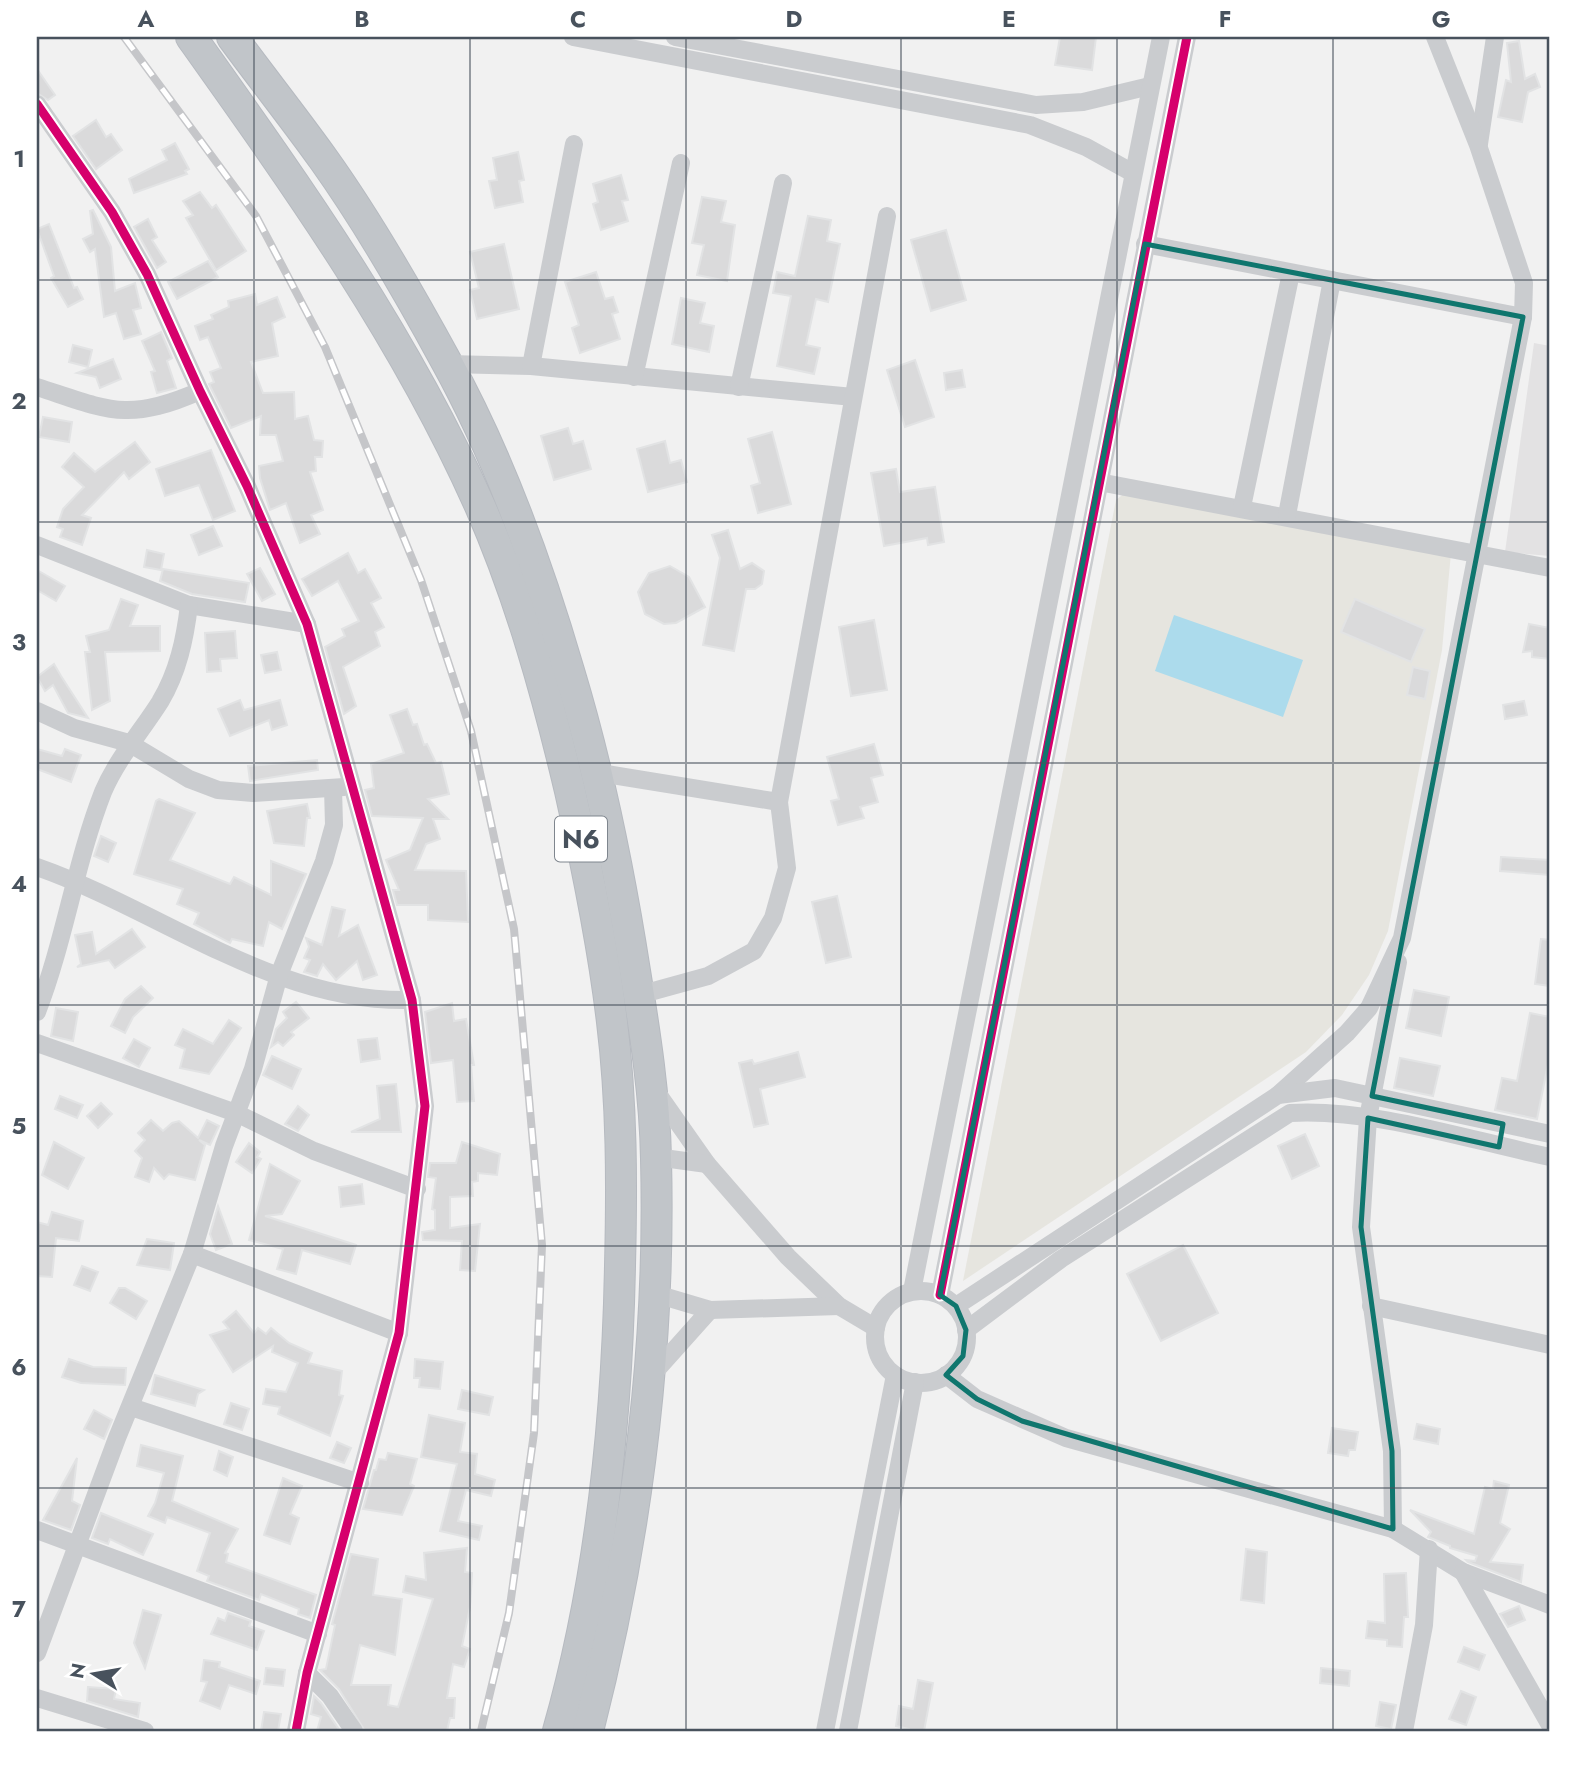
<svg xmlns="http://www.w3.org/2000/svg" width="1587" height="1768" viewBox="0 0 1587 1768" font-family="Jost,sans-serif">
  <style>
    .commercial { fill: #e6e5df }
    .education { fill: #e3e2e3 }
    .water { fill: #acdbec }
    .building { fill: #dadadb; stroke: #e2e3e4; stroke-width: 2 }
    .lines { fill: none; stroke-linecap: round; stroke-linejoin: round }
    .trunk-casing { stroke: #b6bac0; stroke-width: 32 }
    .minor { stroke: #cacccf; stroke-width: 18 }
    .trunk { stroke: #c1c5c9; stroke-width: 30 }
    .rail-casing { stroke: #c5c6c9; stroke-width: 8 }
    .rail { stroke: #fff; stroke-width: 5; stroke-dasharray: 16; stroke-linecap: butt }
    .cycleway-casing { stroke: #fff; stroke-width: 13 }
    .cycleway { stroke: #d6006c; stroke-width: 9 }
    .marked { fill: none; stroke: #0f766e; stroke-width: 5; stroke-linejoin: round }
    .grid { fill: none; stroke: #48525d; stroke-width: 2; stroke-opacity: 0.55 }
    .labels { text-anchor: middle; stroke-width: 5; stroke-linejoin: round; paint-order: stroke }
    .shield { fill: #fff; stroke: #7f868e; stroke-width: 2 }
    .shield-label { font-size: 26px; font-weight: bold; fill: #48525d }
    .neatline { fill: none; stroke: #48525d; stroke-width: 2.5 }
    .grid-label { font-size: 23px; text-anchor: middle; font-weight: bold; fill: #48525d }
  </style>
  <rect width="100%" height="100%" fill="#f1f1f1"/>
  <path class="commercial" d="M1126 492 1451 553 1442 650 1388 931 1369 975 1342 1015 1306 1052 963 1281 1116 500Z"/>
  <path class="education" d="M1534 343 1550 346V556L1505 552Z"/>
  <path class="water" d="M1174 615 1303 660 1283 717 1155 671Z"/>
  <g class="building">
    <path d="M1060 37H1096L1092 70 1055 65Z"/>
    <path d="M1519 41 1525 79 1535 74 1540 87 1528 92 1522 122 1498 117 1506 80 1511 82 1507 43Z"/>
    <path d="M37 69 55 95 48 100 37 93Z"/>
    <path d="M96 120 106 137 111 134 122 150 96 169 73 136Z"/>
    <path d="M175 143 189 169 185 171 187 174 134 193 129 179 167 160 162 150Z"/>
    <path d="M518 152 524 180 519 181 523 202 495 208 489 181 497 180 493 158Z"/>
    <path d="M621 175 628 200 622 201 628 221 601 230 593 204 598 202 593 184Z"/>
    <path d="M200 192 212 208 216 205 246 251 216 270 186 218 193 215 183 201Z"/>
    <path d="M702 197 726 201 721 222 735 225 727 281 697 275 704 245 692 243Z"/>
    <path d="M93 210 111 247 115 291 135 283 141 308 133 310 141 334 124 339 116 313 104 317 95 249 90 252 83 239 93 234 90 211Z"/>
    <path d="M808 216 831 220 827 241 840 244 828 302 816 299 806 345 820 348 814 374 777 366 791 296 773 293 777 272 795 276Z"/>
    <path d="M148 219 157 237 152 240 166 262 157 268 134 227Z"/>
    <path d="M49 224 74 288 77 287 83 299 68 307 51 278 54 276 37 229Z"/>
    <path d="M946 230 966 300 931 311 911 240Z"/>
    <path d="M504 244 519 309 477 319 470 290 479 288 470 252Z"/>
    <path d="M208 261 218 277 177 299 168 282Z"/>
    <path d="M596 272 605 299 613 297 618 312 612 314 620 339 580 353 572 328 579 325 565 282Z"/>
    <path d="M255 294 257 305 277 297 285 317 272 323 278 356 251 362 263 393 294 392 295 419 308 416 314 440 323 441 322 457H315L316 471 310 472 323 510 311 515 320 534 300 543 286 503 270 510 260 478 259 466 283 461 276 435H260L261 416 231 428 209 384 214 382 210 372 221 368 208 337 200 340 195 326 213 319 211 315 229 307 228 301Z"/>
    <path d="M681 298 705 303 700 323 714 326 709 352 672 344Z"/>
    <path d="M161 332 172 358 167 361 176 388 157 393 151 372 155 371 142 341Z"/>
    <path d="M73 345 92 350 88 367 69 362Z"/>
    <path d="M113 359 121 379 100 388 96 377 77 373Z"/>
    <path d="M915 360 934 417 905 427 887 370Z"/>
    <path d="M962 370 965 387 946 390 944 373Z"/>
    <path d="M43 417 72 422 69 442 39 437Z"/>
    <path d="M568 428 573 444 583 441 591 469 554 480 541 436Z"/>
    <path d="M772 432 791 504 758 513 751 486 760 483 748 439Z"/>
    <path d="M665 441 670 463 681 460 687 482 648 492 637 449Z"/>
    <path d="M135 442 150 462 129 479 124 472 82 515 91 518 82 545 60 537 63 529 57 527 63 509 84 487 62 467 74 453 95 472Z"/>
    <path d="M211 450 235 511 213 520 199 485 165 496 156 469Z"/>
    <path d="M896 469 900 492 935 487 944 542 928 545 927 538 884 546 871 473Z"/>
    <path d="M213 526 222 546 199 555 191 535Z"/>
    <path d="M728 530 740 569 752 563 764 571 762 584 755 589H746L734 651 703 645 720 558 712 535Z"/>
    <path d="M147 550 164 554 161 570 144 567Z"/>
    <path d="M348 553 358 573 365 569 381 598 371 603 384 627 375 632 380 646 343 667 356 706 344 714 325 647 345 636 342 629 359 621 338 581 312 596 302 579Z"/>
    <path d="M670 566 689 577 705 607 676 623 664 624 645 614 638 592 649 573Z"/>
    <path d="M260 568 275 594 262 601 247 574Z"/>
    <path d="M163 569 249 583 245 602 192 594 160 581Z"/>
    <path d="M37 570 65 586 56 601 37 590Z"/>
    <path d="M121 599 138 605 130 626H160V651L105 652 110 701 92 710 85 652H90L86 636 109 630Z"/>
    <path d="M1355 599 1425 629 1411 662 1341 632Z"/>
    <path d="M874 620 887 690 851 696 839 627Z"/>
    <path d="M1529 624 1550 628V659L1532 657V651L1523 652Z"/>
    <path d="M235 631 237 658 220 659 221 671 207 672 205 633Z"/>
    <path d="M277 652 281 670 265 673 261 655Z"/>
    <path d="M54 664 61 676 88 718 68 713 53 685 45 691 37 677Z"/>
    <path d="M1413 667 1430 671 1425 699 1407 695Z"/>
    <path d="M240 700 244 710 280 700 287 725 272 730 269 720 230 736 218 709Z"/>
    <path d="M1524 701 1527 715 1505 719 1503 705Z"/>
    <path d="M407 709 413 725 417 724 424 745 427 744 436 763 441 762 449 794 428 799 448 819H433L440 839 426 844 415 870 466 871 468 922 428 920V905H397L393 890H399L386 860 410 850 423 818 372 816 365 790 374 788 371 764 404 753 390 715Z"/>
    <path d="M874 744 883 775 871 778 878 802 860 807 864 818 838 825 831 801 839 799 827 757Z"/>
    <path d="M37 749 62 756 65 749 81 755 71 782 37 769Z"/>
    <path d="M317 760 318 770 250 781 248 766Z"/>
    <path d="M159 799 195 813 170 860 230 884 234 877 271 895V861L306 874 282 929 269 922 263 946 232 939 230 943 194 924 199 913 177 904 183 889 134 874 156 801Z"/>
    <path d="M307 804 310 818H307L304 846 274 843 267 811Z"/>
    <path d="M101 836 116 843 108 862 94 856Z"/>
    <path d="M1501 857 1550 860V875L1500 871Z"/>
    <path d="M837 896 851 957 826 963 812 902Z"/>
    <path d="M332 907 345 910 339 936 358 925 377 975 363 980 357 961 336 980 323 964 317 976 304 972 310 960 304 958 309 947 306 938 322 945Z"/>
    <path d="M132 929 145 947 115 968 109 960 77 967 81 964 75 935 92 932 96 954Z"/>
    <path d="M1541 939 1550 940V986L1535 984Z"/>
    <path d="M141 986 153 998 133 1017 125 1033 111 1026 125 999Z"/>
    <path d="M1414 990 1449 997 1441 1036 1406 1028Z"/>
    <path d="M296 1002 309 1018 291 1032 294 1035 283 1046 278 1042 271 1047 276 1029 287 1018 283 1012Z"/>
    <path d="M452 1003 454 1021 466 1019 474 1065H471L474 1101 457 1102 453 1060 431 1063 425 1012Z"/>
    <path d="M56 1008 78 1012 73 1041 51 1036Z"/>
    <path d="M1530 1013 1550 1017V1054L1537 1119 1495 1110 1502 1078 1517 1081Z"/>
    <path d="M229 1020 241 1028 209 1074 180 1068 185 1049 175 1045 183 1029 213 1044Z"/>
    <path d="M377 1038 380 1059 361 1062 358 1040Z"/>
    <path d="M134 1039 150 1048 139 1067 123 1058Z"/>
    <path d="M798 1052 805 1077 760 1089 768 1124 754 1127 739 1063 752 1060 754 1064Z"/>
    <path d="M272 1056 301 1069 292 1089 263 1075Z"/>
    <path d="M1400 1058 1440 1066 1433 1096 1394 1088Z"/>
    <path d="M396 1084 401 1132H351L380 1119 377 1086Z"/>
    <path d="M60 1096 83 1105 77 1118 55 1109Z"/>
    <path d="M101 1103 112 1114 98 1128 87 1116Z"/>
    <path d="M298 1106 309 1115 298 1131 285 1124Z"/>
    <path d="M151 1120 163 1131 172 1123 179 1121 198 1138 207 1120 219 1126 210 1145 199 1140 205 1145 195 1180 169 1174 164 1179 154 1168 149 1182 135 1177 142 1158 135 1151 145 1140 138 1133Z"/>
    <path d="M1305 1134 1319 1166 1292 1179 1278 1146Z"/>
    <path d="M54 1142 84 1158 68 1189 42 1175Z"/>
    <path d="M462 1142 500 1154 497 1175 478 1173V1181L472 1182 473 1196 450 1197V1228L480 1224 475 1271 460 1270 462 1241 423 1240 422 1232 435 1230V1210L432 1209 436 1178 428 1177 430 1163H456Z"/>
    <path d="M249 1143 260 1152 257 1157 261 1159 252 1173 236 1162Z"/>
    <path d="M270 1164 300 1181 282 1214 265 1216 356 1245 350 1264 302 1250 296 1274 277 1269 283 1249 249 1240Z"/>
    <path d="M362 1184 364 1204 341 1207 339 1187Z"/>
    <path d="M218 1206 232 1244 216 1250 210 1234Z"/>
    <path d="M52 1212 83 1221 79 1241 56 1238 52 1277 37 1276V1222L48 1225Z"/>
    <path d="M147 1239 174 1243 170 1270 137 1265Z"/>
    <path d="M1183 1245 1218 1313 1161 1341 1127 1274Z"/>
    <path d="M82 1266 98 1272 90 1291 74 1285Z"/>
    <path d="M119 1288H125L147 1301 136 1319 110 1303Z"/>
    <path d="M236 1311 254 1333 258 1328 266 1334 271 1328 289 1343 312 1353 308 1363 342 1371 339 1395 343 1396 330 1436 278 1414 280 1407 263 1404 266 1389 286 1392 298 1363 272 1352 273 1346 233 1372 210 1335 229 1329 223 1322Z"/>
    <path d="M69 1359 93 1367 126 1368 125 1385 81 1383 62 1377Z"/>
    <path d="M415 1359 443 1362 440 1389 419 1387 420 1378H414Z"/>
    <path d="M155 1375 204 1390 198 1394 195 1406 151 1394Z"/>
    <path d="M462 1390 493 1397 489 1415 458 1409Z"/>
    <path d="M231 1403 249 1409 242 1430 224 1424Z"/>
    <path d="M94 1410 112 1420 104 1439 84 1429Z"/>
    <path d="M429 1415 465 1423 460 1452 477 1454 475 1474 495 1480 491 1496 466 1490 458 1521 482 1526 479 1540 440 1531 457 1464 421 1457Z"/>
    <path d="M1417 1424 1440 1429 1438 1444 1414 1439Z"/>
    <path d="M1332 1428 1358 1432 1355 1450H1349L1348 1456 1328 1453Z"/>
    <path d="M337 1442 351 1448 344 1463 330 1458Z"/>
    <path d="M141 1445 183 1456 172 1501 238 1529 225 1553 228 1554 226 1562 316 1595 310 1618 298 1614 299 1609 261 1594 259 1600 207 1581 209 1576 197 1571 210 1533 167 1517 165 1523 148 1516 155 1503 164 1473 137 1466Z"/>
    <path d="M219 1451 233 1457 227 1476 214 1470Z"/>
    <path d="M388 1453 417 1459 410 1484 414 1486 402 1515 363 1509 374 1470H376L379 1459 386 1460Z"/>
    <path d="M77 1458 72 1501 80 1505 71 1530 43 1520Z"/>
    <path d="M283 1478 302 1486 290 1514 299 1518 290 1544 264 1535Z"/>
    <path d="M1494 1481 1509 1485 1500 1523 1510 1529 1490 1562 1523 1565 1521 1582 1468 1562 1466 1560 1475 1561 1477 1556 1450 1548V1546L1428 1537 1431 1532 1410 1510 1474 1534 1485 1487 1493 1489Z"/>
    <path d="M101 1513 153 1534 143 1555 110 1539 108 1544 92 1538Z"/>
    <path d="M467 1548 465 1572 472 1573 470 1607 462 1646 470 1649 464 1667 453 1664 447 1698H455L454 1718H450L447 1731H365L339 1689 320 1670 326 1669 335 1625 332 1624 351 1554 378 1559 373 1595 402 1599 395 1655 360 1645 351 1685H391L388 1705 398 1707 433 1599 403 1592 406 1576 426 1580 424 1553Z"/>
    <path d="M1246 1549 1267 1552 1264 1603 1241 1600Z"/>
    <path d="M1406 1573 1408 1617H1404L1402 1647 1387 1646V1640L1366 1638 1368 1621 1385 1623 1384 1574Z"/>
    <path d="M1519 1606 1525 1620 1508 1627 1500 1614Z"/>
    <path d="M143 1610 161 1615 145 1668 134 1643Z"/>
    <path d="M228 1613 251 1621 249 1626 264 1631 257 1650 211 1634 218 1618 225 1621Z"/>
    <path d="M1464 1647 1485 1655 1479 1670 1458 1662Z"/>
    <path d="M204 1660 220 1662 219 1667 260 1681 256 1694 229 1685 220 1709 200 1701 207 1682 201 1681Z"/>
    <path d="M266 1668 285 1670 283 1686 264 1684Z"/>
    <path d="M1321 1668 1350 1671 1349 1686 1320 1683Z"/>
    <path d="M918 1680 933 1683 924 1731H909V1729L896 1726 899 1706 913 1709Z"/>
    <path d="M88 1687 116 1689 114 1699 140 1703 138 1717 87 1701Z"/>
    <path d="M1461 1691 1476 1697 1466 1725 1449 1719Z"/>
    <path d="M314 1696 321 1703 340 1731H317L321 1717 311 1714Z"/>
    <path d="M1380 1702 1396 1705 1391 1729 1376 1726Z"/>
    <path d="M264 1712 281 1714 278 1731H261Z"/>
  </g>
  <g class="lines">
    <defs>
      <g id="trunk">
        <path d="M191 37C297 186 405 337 480 506 520 597 547 694 570 791 587 867 603 944 612 1022 622 1103 622 1185 620 1266 617 1423 601 1580 558 1731"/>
        <path d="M232 37C262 78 294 118 324 160 369 223 409 293 446 361 499 457 538 565 569 671 599 770 619 869 635 971 645 1033 655 1096 656 1159 661 1353 636 1543 588 1731"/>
      </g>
    </defs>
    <use href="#trunk" class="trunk-casing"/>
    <g class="minor">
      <path d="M573 37 1030 125 1086 147 1133 173"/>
      <path d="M675 37 1036 105 1083 102 1150 86"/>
      <path d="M37 104 112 212 147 274 200 391 247 486 307 624 412 1000 425 1106 399 1333 307 1673 296 1731"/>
      <path d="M1479 144 1495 37"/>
      <path d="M1145 244 1523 317"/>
      <path d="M448 364 531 366 853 397"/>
      <path d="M531 366 574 144"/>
      <path d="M634 377 681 163"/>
      <path d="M37 387C108 410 127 423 200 391"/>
      <path d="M739 387 783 183"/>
      <path d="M1099 482 1550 568"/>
      <path d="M1242 507 1291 273"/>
      <path d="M1287 515 1332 280"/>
      <path d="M37 545 189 605 307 624"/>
      <path d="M37 711 74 728 129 743 189 779 218 790 253 793 344 787"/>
      <path d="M600 773 779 802"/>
      <path d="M37 867C160 910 275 1004 412 1000"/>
      <path d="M639 995 708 976 754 951 773 918 787 868 779 802 887 216"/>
      <path d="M37 1012C65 940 75 864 103 792 117 759 141 732 160 702 178 672 185 639 189 605"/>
      <path d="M37 1043 236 1113 314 1151 417 1189"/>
      <path d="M655 1090 707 1164 788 1257 839 1306 876 1328"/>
      <path d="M1278 1095 1347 1033 1369 1008 1402 938 1523 317 1524 283 1478 145 1435 37"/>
      <path d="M656 1157 707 1164"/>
      <path d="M192 1254 399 1333"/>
      <path d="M912 1291 1161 37"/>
      <circle cx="921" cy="1337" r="46"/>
      <path d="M656 1294 710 1310 839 1306"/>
      <path d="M940 1295 1187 37"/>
      <path d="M956 1306 1278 1095 1335 1088 1550 1134"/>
      <path d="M1371 1306 1550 1345"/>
      <path d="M966 1330 1061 1259 1290 1113C1371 1108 1469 1140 1550 1157"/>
      <path d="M946 1375 977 1399 1066 1438 1393 1529 1463 1572 1550 1605"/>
      <path d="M651 1376 710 1310"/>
      <path d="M131 1407 360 1483"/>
      <path d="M1393 1529 1392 1451 1361 1227 1368 1118 1398 962"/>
      <path d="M37 1530 318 1634"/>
      <path d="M1463 1572 1550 1725"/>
      <path d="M37 1653 117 1438 192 1254 224 1146 253 1069 279 975 324 861 334 825 333 788"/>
      <path d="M307 1673 330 1696 354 1731"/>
      <path d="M37 1698 145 1731"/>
      <path d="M825 1731 895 1375"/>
      <path d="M848 1731 915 1382"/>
      <path d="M1404 1731 1424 1625 1429 1549"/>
    </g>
    <use href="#trunk" class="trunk"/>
    <defs>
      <path id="rail" d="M124 37 256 216 325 347 421 580 471 731 514 929 542 1245 534 1433 509 1613 481 1731"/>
    </defs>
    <use href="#rail" class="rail-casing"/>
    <use href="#rail" class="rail"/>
    <defs>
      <g id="cycleway">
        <path d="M37 104 112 212 147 274 200 391 247 486 307 624 412 1000 425 1106 399 1333 307 1673 296 1731"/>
        <path d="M940 1295 1187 37"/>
      </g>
    </defs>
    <use href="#cycleway" class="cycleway-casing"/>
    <use href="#cycleway" class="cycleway"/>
  </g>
  <path class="marked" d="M1145 244 1523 317 1372 1096 1503 1124 1499 1147 1368 1118 1361 1227 1392 1451 1393 1529 1022 1421 977 1399 946 1375 963 1356 966 1330 956 1306 940 1295Z"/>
  <path class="grid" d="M254 37V1731M470 37V1731M686 37V1731M901 37V1731M1117 37V1731M1333 37V1731M37 280H1550M37 522H1550M37 763H1550M37 1005H1550M37 1246H1550M37 1488H1550"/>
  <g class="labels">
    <rect class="shield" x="555" y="816.5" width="52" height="45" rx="5"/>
    <g class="shield-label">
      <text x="581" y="848">N6</text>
    </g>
  </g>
  <rect width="1587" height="1768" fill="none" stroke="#ffffff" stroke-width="77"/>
  <g transform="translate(94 1674) rotate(281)" stroke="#ffffff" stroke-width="5" paint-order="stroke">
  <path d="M0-5L12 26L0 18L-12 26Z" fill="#48525d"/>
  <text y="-10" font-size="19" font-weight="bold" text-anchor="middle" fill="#48525d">N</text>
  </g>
  <rect x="38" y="38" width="1510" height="1692" class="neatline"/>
  <g class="grid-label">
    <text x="146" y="27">A</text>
    <text x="362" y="27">B</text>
    <text x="578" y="27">C</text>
    <text x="794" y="27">D</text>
    <text x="1009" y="27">E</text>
    <text x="1225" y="27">F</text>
    <text x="1441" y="27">G</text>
    <text x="19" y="167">1</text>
    <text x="19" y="409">2</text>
    <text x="19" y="650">3</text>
    <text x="19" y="892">4</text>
    <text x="19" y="1134">5</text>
    <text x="19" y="1375">6</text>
    <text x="19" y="1617">7</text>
  </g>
</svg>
